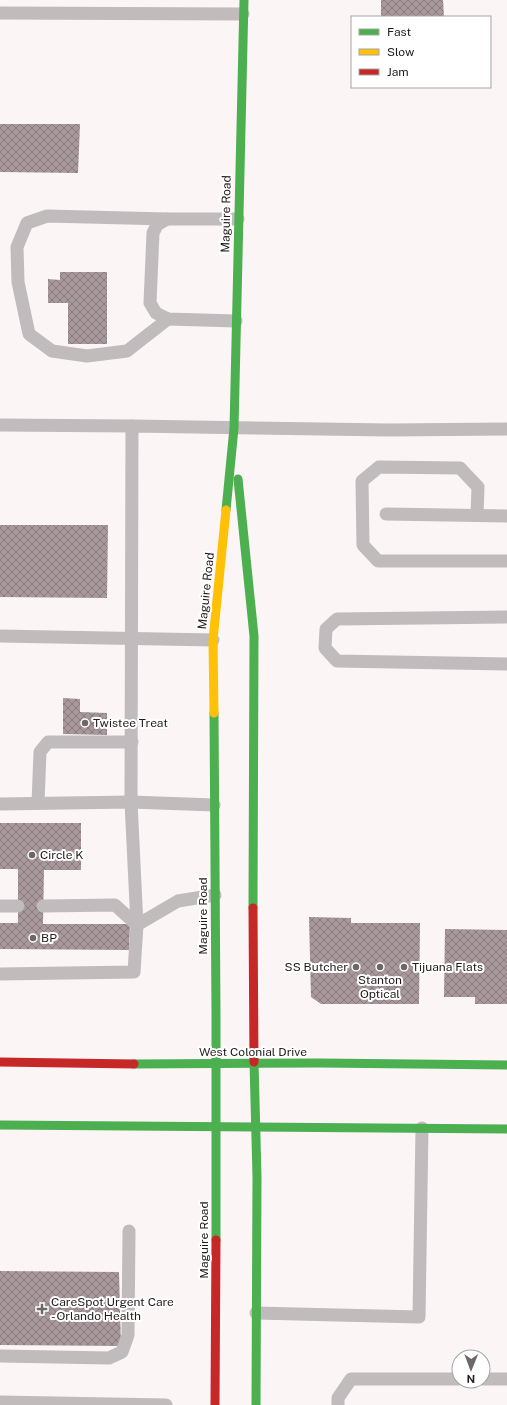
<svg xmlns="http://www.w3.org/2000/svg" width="507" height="1405" viewBox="0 0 507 1405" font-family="'Public Sans',sans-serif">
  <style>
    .building { fill: url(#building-cross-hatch) }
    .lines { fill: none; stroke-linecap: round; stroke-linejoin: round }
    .lane { stroke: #c0bbbc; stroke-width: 13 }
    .fast { stroke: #4caf50; stroke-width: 9 }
    .slow { stroke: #ffc107; stroke-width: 9 }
    .jam { stroke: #c62828; stroke-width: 9 }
    .poi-dot { fill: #6e6768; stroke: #fff; stroke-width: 1.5 }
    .labels { text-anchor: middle; stroke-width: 4; stroke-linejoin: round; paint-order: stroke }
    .street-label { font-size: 12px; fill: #221a1b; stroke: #fff }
    .poi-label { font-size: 12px; fill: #221a1b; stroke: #fff; text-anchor: start }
  </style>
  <defs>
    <pattern id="building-cross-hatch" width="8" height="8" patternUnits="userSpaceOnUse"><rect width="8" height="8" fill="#a8989b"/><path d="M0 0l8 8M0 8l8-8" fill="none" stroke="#887b7e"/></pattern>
  </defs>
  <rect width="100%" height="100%" fill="#fbf5f6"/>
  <g class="building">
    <path d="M381 0H443L444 17H381Z"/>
    <path d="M0 124H80L78 173 0 172Z"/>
    <path d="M60 272H107V344H68V303H48V279L60 280Z"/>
    <path d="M0 525H108L107 598 0 597Z"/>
    <path d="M63 698 80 699V712L107 713V735L63 734Z"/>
    <path d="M0 823H81V870H44L43 924H130L129 950 0 949V923H18V869H0Z"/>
    <path d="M309 917 351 918V923H420L419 1004H321L311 997Z"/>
    <path d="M445 929 507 930V1004H475V997H444Z"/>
    <path d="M0 1271 119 1272 121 1346 0 1345Z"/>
  </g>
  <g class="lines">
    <g class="lane">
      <path d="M0 13 243 14"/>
      <path d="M167 219 157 225 153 233 150 303 156 313 168 319 236 321"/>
      <path d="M168 319 127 351 87 356 52 351 29 334 18 282 17 247 27 223 47 216 167 219H238"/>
      <path d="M0 425 132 426"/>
      <path d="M386 514 507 516"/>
      <path d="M477 515 478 487 460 468 379 467 362 481 363 545 378 561H507"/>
      <path d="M507 617 337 619 326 629 325 648 337 661 507 664"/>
      <path d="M0 636 213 640"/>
      <path d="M38 803 40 752 48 742H132"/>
      <path d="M0 804 131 802 214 805"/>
      <path d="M0 906H18"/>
      <path d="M43 906 115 905 137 925"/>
      <path d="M137 925 178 901 215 895"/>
      <path d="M0 974 134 972 137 925 131 802 132 426 389 430 507 429"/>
      <path d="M256 1313 419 1317 422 1128"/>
      <path d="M0 1356 109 1358 122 1352 128 1335 129 1231"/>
      <path d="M483 1379H507"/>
      <path d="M0 1402 166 1405"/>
      <path d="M338 1405V1398L351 1379H459"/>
    </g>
    <g class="fast">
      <path d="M238 479 254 636 253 908"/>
      <path d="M226 510 234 428 244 0"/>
      <path d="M214 713 216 1015V1240"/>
      <path d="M254 1062 257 1177 256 1405"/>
      <path d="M134 1064 320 1063 507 1065"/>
      <path d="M0 1125 507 1129"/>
    </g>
    <path class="slow" d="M214 713 213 640 226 510"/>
    <g class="jam">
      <path d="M253 908 254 1062"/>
      <path d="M0 1062 134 1064"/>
      <path d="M215 1405 216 1240"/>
    </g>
  </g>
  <g class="poi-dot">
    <circle cx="85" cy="723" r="4"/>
    <circle cx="32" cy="855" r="4"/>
    <circle cx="33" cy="938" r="4"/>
    <circle cx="356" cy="967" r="4"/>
    <circle cx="380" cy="967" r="4"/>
    <circle cx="404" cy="967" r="4"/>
    <path d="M40 1303h4v4h4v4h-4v4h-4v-4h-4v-4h4z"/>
  </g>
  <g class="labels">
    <g class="street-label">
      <text transform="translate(226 214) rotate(-89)" y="4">Maguire Road</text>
      <text transform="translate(206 591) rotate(-84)" y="4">Maguire Road</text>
      <text transform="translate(203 916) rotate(-90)" y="4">Maguire Road</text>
      <text x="253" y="1056">West Colonial Drive</text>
      <text transform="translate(204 1240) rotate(-90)" y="4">Maguire Road</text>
    </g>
    <g class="poi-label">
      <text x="93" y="727">Twistee Treat</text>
      <text x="40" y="859">Circle K</text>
      <text x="41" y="942">BP</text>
      <text x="348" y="971" text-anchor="end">SS Butcher</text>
      <text x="412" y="971">Tijuana Flats</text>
      <text x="380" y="984" text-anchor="middle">Stanton<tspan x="380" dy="14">Optical</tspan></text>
      <text x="51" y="1306">CareSpot Urgent Care<tspan x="51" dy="14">- Orlando Health</tspan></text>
    </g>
  </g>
  <rect x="351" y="16" width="140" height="72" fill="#ffffff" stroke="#a7a3a4"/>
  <rect x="359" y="29" width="20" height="6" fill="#4caf50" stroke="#a7a3a4"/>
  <text x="387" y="36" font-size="12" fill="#221a1b">Fast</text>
  <rect x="359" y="49" width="20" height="6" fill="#ffc107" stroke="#a7a3a4"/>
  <text x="387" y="56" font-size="12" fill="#221a1b">Slow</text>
  <rect x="359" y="69" width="20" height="6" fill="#c62828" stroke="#a7a3a4"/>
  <text x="387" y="76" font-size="12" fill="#221a1b">Jam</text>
  <g transform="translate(471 1369) rotate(181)"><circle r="19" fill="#ffffff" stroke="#a7a3a4"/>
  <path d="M0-3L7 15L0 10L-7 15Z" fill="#6e6768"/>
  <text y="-6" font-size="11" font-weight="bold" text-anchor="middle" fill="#221a1b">N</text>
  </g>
</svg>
